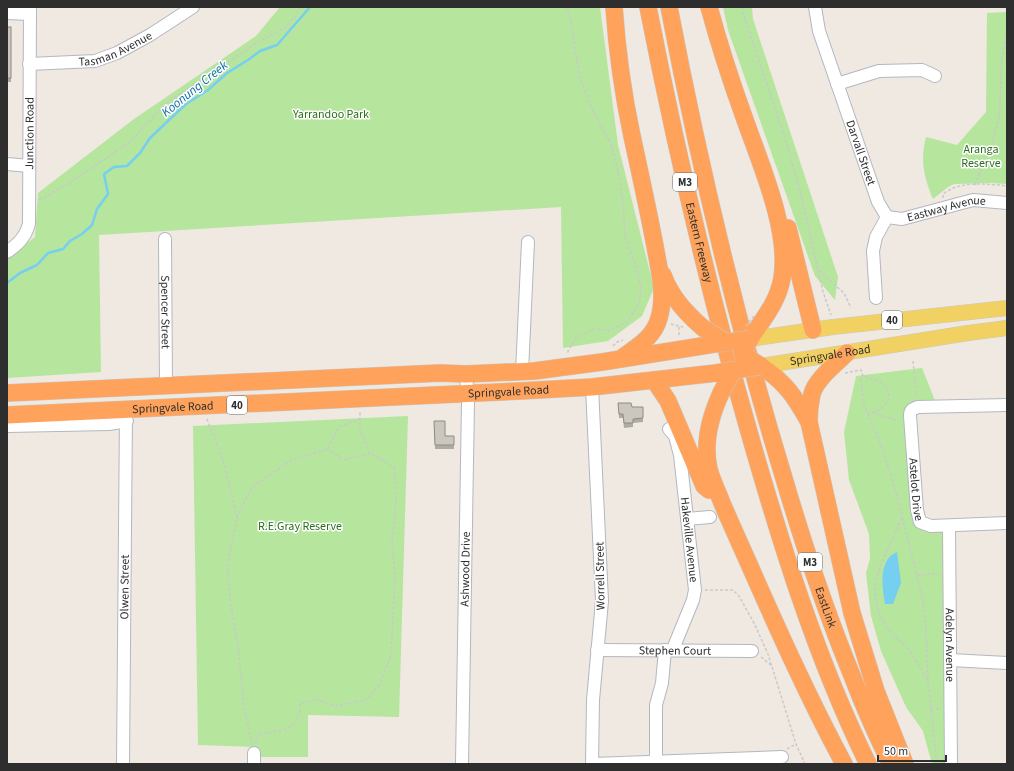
<svg xmlns="http://www.w3.org/2000/svg" width="1014" height="771" viewBox="0 0 1014 771" font-family="'Source Sans 3',sans-serif">
  <style>
    .green { fill: #b6e59e }
    .water { fill: #75cff0 }
    .lines { fill: none; stroke-linecap: round; stroke-linejoin: round }
    .stream { stroke: #75cff0; stroke-width: 2.5 }
    .minor-casing { stroke: #b4b7c1; stroke-width: 14 }
    .major-casing { stroke: #c9c9c9; stroke-width: 16 }
    .highway-casing { stroke: #c9c9c9; stroke-width: 18 }
    .path { stroke: #c9c9c9; stroke-width: 1.5; stroke-dasharray: 3 2; stroke-linecap: butt }
    .minor { stroke: #fff; stroke-width: 12 }
    .major { stroke: #f2d163; stroke-width: 15 }
    .highway { stroke: #ffa35c; stroke-width: 17 }
    .highway-bridge-casing { stroke: #c9c9c9; stroke-width: 18; stroke-linecap: butt }
    .path-bridge { stroke: #c9c9c9; stroke-width: 1.5; stroke-dasharray: 3 2; stroke-linecap: butt }
    .highway-bridge { stroke: #ffa35c; stroke-width: 17 }
    .wall { fill: #afaba4 }
    .building { fill: #cbc7bf; stroke: #8e8b86 }
    .labels { text-anchor: middle; stroke-width: 3; stroke-linejoin: round; paint-order: stroke }
    .shield { fill: #fff; stroke: #6d6d6d; stroke-width: 1 }
    .shield-label { font-size: 11px; font-weight: bold; fill: #2e2e2e }
    .street-label { font-size: 12px; fill: #2e2e2e; stroke: #fff }
    .park-label { font-size: 12px; fill: #2c6e1b; stroke: #fff }
    .water-label { font-size: 13px; font-style: italic; fill: #0d6fa3; stroke: #fff }
  </style>
  <rect width="100%" height="100%" fill="#efe9e1"/>
  <g class="green">
    <path d="M280 7H600L618 145 654 288 642 316 608 341 563 348 561 207 99 235 101 372 7 378V259L35 237 38 193 134 119 256 36Z"/>
    <path d="M723 7H752L753 19 838 277 835 300 815 276 728 30Z"/>
    <path d="M1007 12V184L992 183 954 184 948 187 933 199C924 177 920 161 926 137L957 145 986 112 987 13Z"/>
    <path d="M922 368 936 403 911 404 917 525 946 529 945 764H932L923 731 906 707 881 651 871 616 866 573 870 559 869 534 849 480 844 432 856 376Z"/>
    <path d="M408 416 399 717 308 715V757H258V747L198 745 193 426Z"/>
  </g>
  <path class="water" d="M897 552 901 583 893 604H885C882 587 878 560 897 552Z"/>
  <g class="lines">
    <path class="stream" d="M7 283 20 273 37 265 48 253 63 249 70 241 82 234 92 225 97 209 108 194 104 174 114 167 127 166 140 153 150 138 186 104 208 90 227 73 248 60 260 51 277 45 310 7"/>
    <defs>
      <g id="minor">
        <path id="s1" d="M815 7 819 31 878 202 887 217 876 237 873 251 876 298"/>
        <path d="M7 13 29 14"/>
        <path id="s2" d="M29 64 95 61 117 53 150 35 193 7"/>
        <path d="M837 84 879 71 922 70 935 76"/>
        <path d="M7 164 29 166"/>
        <path id="s3" d="M887 217 902 219 973 200 1007 203"/>
        <path id="s4" d="M165 239 166 386"/>
        <path id="s5" d="M7 252C18 244 25 238 29 224L30 7"/>
        <path d="M522 372 528 242"/>
        <path id="s6" d="M1007 405 918 407C912 409 910 410 910 416L917 510 920 522 931 526 1007 523"/>
        <path d="M7 426 109 424 127 421"/>
        <path id="s7" d="M669 429 675 436 680 455 695 590 693 600 673 649"/>
        <path d="M687 519 710 517"/>
        <path id="s8" d="M949 526 951 764"/>
        <path id="s9" d="M597 650 752 651"/>
        <path d="M950 660 1007 663"/>
        <path d="M656 762V705L662 683 665 650"/>
        <path id="s10" d="M123 764 126 410"/>
        <path d="M254 764V753"/>
        <path id="s11" d="M462 764 468 402 466 374"/>
        <path d="M592 764 593 700 602 601 592 387"/>
        <path d="M593 764 782 757"/>
      </g>
      <g id="major">
        <path d="M750 339 833 327 1007 308"/>
        <path id="s12" d="M761 366 968 333 1007 328"/>
      </g>
      <g id="highway">
        <path d="M614 7C617 50 623 94 632 136 640 173 648 209 655 246 659 269 666 295 659 318 654 337 638 346 623 357"/>
        <path id="s13" d="M648 7C676 150 709 292 749 432 781 544 816 658 868 764"/>
        <path id="s14" d="M669 7C700 169 738 328 786 485 805 549 826 612 851 673 863 704 876 735 891 764"/>
        <path d="M709 7C719 44 731 81 744 117 760 163 790 230 782 278 778 302 763 319 750 339"/>
        <path d="M788 228 813 330"/>
        <path d="M663 275C671 297 686 313 703 328"/>
        <path d="M761 366C786 383 795 397 809 422L852 613 876 691 905 764"/>
        <path d="M654 380 668 401 704 486 709 490"/>
        <path d="M7 393 333 378 440 373 466 374 534 371 602 362 708 345"/>
        <path d="M721 393C710 417 703 443 709 469 712 481 718 492 722 503 731 524 740 544 749 564 779 632 809 699 844 764"/>
        <path id="s15" d="M7 415 520 391 592 387 716 373"/>
        <path d="M809 422C809 413 810 403 812 394 816 379 836 364 847 353"/>
      </g>
    </defs>
    <use href="#minor" class="minor-casing"/>
    <use href="#major" class="major-casing"/>
    <use href="#highway" class="highway-casing"/>
    <g class="path">
      <path d="M567 7 570 17 579 75 591 107 611 144 617 166 623 201 625 237 637 269 641 287 639 304 627 322 610 330 593 329 576 338 568 351V354"/>
      <path d="M741 7 785 138 800 191 818 270 844 293 851 308"/>
      <path d="M975 185 990 149 999 119 1002 57 1007 35"/>
      <path d="M943 198V194C960 181 980 184 1001 185L1007 186"/>
      <path d="M39 199 43 198 69 183 129 143 148 122 172 99 257 43 284 28 295 17 300 7"/>
      <path d="M818 270 823 292 831 315"/>
      <path d="M671 324 683 327"/>
      <path d="M679 327V337"/>
      <path d="M613 346 617 342 623 340"/>
      <path d="M913 361 917 397"/>
      <path d="M845 373 861 370 863 376C871 379 879 379 885 386 896 398 881 414 867 413"/>
      <path d="M861 379 864 405 883 450 895 489 923 600 926 631 928 681 937 764"/>
      <path d="M874 413 899 421"/>
      <path d="M207 419 223 460 237 518 227 566 231 606 238 646 244 707 252 743"/>
      <path d="M327 449 344 460 370 453"/>
      <path d="M237 518 251 488 290 461 327 449 339 427 360 419"/>
      <path d="M902 518C894 538 882 557 877 578 872 594 878 616 889 630 894 637 902 642 908 649 916 659 921 670 928 680"/>
      <path d="M917 575 939 574"/>
      <path d="M705 590H733L739 596 755 625 768 654 796 744 805 764"/>
      <path d="M761 657 772 666"/>
      <path d="M931 709H941"/>
      <path d="M256 743 258 734C272 732 292 732 298 717 300 713 300 708 300 704L316 699 335 706 366 700 379 686 391 655 395 576 392 543 395 520 396 490 394 467 370 453 360 430V411"/>
      <path d="M787 749 796 744"/>
    </g>
    <use href="#minor" class="minor"/>
    <use href="#major" class="major"/>
    <use href="#highway" class="highway"/>
    <defs>
      <g id="highway-bridge">
        <path d="M703 328 727 343"/>
        <path d="M750 339 742 354 761 366"/>
        <path d="M708 345 750 339"/>
        <path d="M716 373 761 366"/>
        <path d="M721 393 733 370"/>
      </g>
    </defs>
    <use href="#highway-bridge" class="highway-bridge-casing"/>
    <path class="path-bridge" d="M746 326 754 316"/>
    <use href="#highway-bridge" class="highway-bridge"/>
  </g>
  <g class="wall">
    <rect x="7" y="27" width="4" height="55"/>
    <path d="M618 403 632 407H643V422L633 423V427L624 428 623 418H619Z"/>
    <path d="M434 421 445 436H454V449H435Z"/>
  </g>
  <g class="building">
    <rect x="7" y="27" width="4" height="51"/>
    <path d="M618 403H631L632 407H643V418L633 419V423H624L623 414H619Z"/>
    <path d="M434 421H445V436H454V445H435Z"/>
  </g>
  <g class="labels">
    <g class="shield">
      <rect x="673" y="173" width="24" height="18" rx="3"/>
      <rect x="882" y="311" width="20" height="18" rx="3"/>
      <rect x="227" y="396" width="20" height="18" rx="3"/>
      <rect x="798" y="553" width="24" height="18" rx="3"/>
    </g>
    <g class="shield-label">
      <text x="685" y="186">M3</text>
      <text x="892" y="324">40</text>
      <text x="237" y="409">40</text>
      <text x="810" y="566">M3</text>
    </g>
    <g class="street-label">
      <text dy="4" stroke="none"><textPath href="#s2" startOffset="89">Tasman Avenue</textPath></text>
      <text dy="4" stroke="none"><textPath href="#s5" startOffset="127">Junction Road</textPath></text>
      <text dy="4" stroke="none"><textPath href="#s1" startOffset="153">Darvall Street</textPath></text>
      <text dy="4" stroke="none"><textPath href="#s3" startOffset="61">Eastway Avenue</textPath></text>
      <text dy="4" stroke="none"><textPath href="#s13" startOffset="241">Eastern Freeway</textPath></text>
      <text dy="4" stroke="none"><textPath href="#s4" startOffset="73">Spencer Street</textPath></text>
      <text dy="4" stroke="none"><textPath href="#s12" startOffset="70">Springvale Road</textPath></text>
      <text dy="4" stroke="none"><textPath href="#s15" startOffset="502">Springvale Road</textPath></text>
      <text dy="4" stroke="none"><textPath href="#s15" startOffset="166">Springvale Road</textPath></text>
      <text dy="4" stroke="none"><textPath href="#s6" startOffset="176">Astelot Drive</textPath></text>
      <text dy="4" stroke="none"><textPath href="#s7" startOffset="114">Hakeville Avenue</textPath></text>
      <text dy="4" stroke="none"><textPath href="#s11" startOffset="195">Ashwood Drive</textPath></text>
      <text transform="translate(600 576) rotate(-91)" y="4">Worrell Street</text>
      <text dy="4" stroke="none"><textPath href="#s10" startOffset="177">Olwen Street</textPath></text>
      <text dy="4" stroke="none"><textPath href="#s14" startOffset="621">EastLink</textPath></text>
      <text dy="4" stroke="none"><textPath href="#s8" startOffset="119">Adelyn Avenue</textPath></text>
      <text dy="4" stroke="none"><textPath href="#s9" startOffset="78">Stephen Court</textPath></text>
    </g>
    <g class="park-label">
      <text x="331" y="118">Yarrandoo Park</text>
      <text x="981" y="153">Aranga<tspan x="981" dy="14">Reserve</tspan></text>
      <text x="300" y="530">R.E.Gray Reserve</text>
    </g>
    <g class="water-label">
      <text transform="translate(194 88) rotate(-39)" y="5">Koonung Creek</text>
    </g>
  </g>
  <rect width="1014" height="771" fill="none" stroke="#2e2e2e" stroke-width="16"/>
  <path d="M878 755v6h68v-6" fill="none" stroke="#2e2e2e" stroke-width="2"/>
  <text x="884" y="755" font-size="12" fill="#2e2e2e" stroke="#ffffff" stroke-width="3" paint-order="stroke">50 m</text>
</svg>
